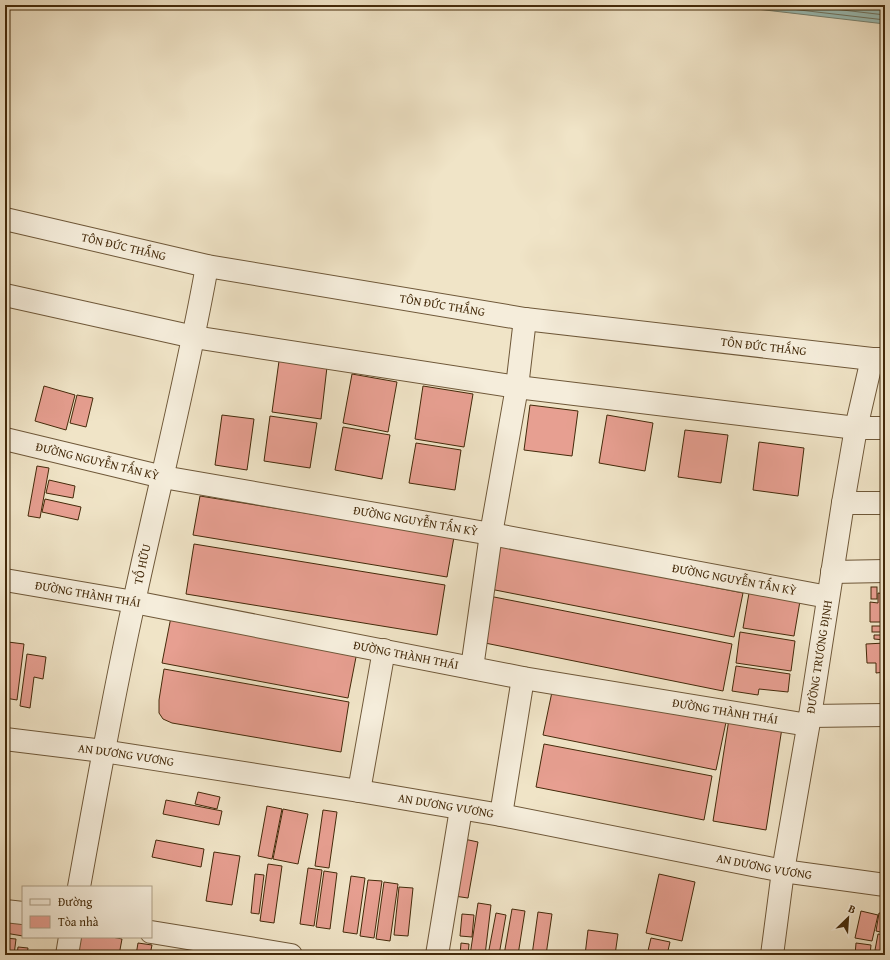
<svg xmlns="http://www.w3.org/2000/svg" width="890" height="960" viewBox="0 0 890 960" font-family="'Gentium Book Plus',serif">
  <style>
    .water { fill: #9abeb7; stroke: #788372 }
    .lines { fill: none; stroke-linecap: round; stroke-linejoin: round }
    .shore { stroke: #6f7460; stroke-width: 1 }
    .building { fill: #e79f91; stroke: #442a0a }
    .minor-casing { stroke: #6f5839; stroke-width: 24 }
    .minor { stroke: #f5eddb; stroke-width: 22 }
    .labels { text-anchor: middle; stroke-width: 3; stroke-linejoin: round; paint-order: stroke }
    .street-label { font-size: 12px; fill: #442a0a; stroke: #f5eddb }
  </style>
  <rect width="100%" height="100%" fill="#f0e4c7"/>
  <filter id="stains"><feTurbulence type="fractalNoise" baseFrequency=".005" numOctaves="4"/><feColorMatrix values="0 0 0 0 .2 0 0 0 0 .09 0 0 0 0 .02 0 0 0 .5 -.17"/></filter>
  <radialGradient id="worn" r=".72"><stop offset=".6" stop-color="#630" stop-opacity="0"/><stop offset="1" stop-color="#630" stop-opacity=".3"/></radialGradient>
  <path class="water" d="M722 5H885V24Z"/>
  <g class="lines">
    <g class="shore">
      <path d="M757 5 885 20"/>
      <path d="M800 5 885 15"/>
    </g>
  </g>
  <g class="building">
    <path d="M279 361 327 367 321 419 272 412Z"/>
    <path d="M352 374 397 382 388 432 343 423Z"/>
    <path d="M44 386 75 395 66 430 35 421Z"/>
    <path d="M423 386 473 394 464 447 415 439Z"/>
    <path d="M77 395 93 398 86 427 70 423Z"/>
    <path d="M530 405 578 411 572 456 524 450Z"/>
    <path d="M222 415 254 419 247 470 215 465Z"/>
    <path d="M607 415 653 423 645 471 599 463Z"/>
    <path d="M270 416 317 423 310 468 264 461Z"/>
    <path d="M343 427 390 435 382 479 335 470Z"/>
    <path d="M685 430 728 435 721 483 678 477Z"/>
    <path d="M759 442 804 448 798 496 753 490Z"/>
    <path d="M416 443 461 450 455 490 409 483Z"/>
    <path d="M5 463 9 464 5 481Z"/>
    <path d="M37 466 49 468 40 518 28 516Z"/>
    <path d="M49 480 75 486 73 498 46 493Z"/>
    <path d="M200 496 454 537 447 577 193 535Z"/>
    <path d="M45 499 81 507 78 520 42 512Z"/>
    <path d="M194 544 445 585 437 635 186 594Z"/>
    <path d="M499 545 743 593 734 637 490 589Z"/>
    <rect x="871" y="587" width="6" height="12"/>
    <path d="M749 593 800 601 794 636 743 628Z"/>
    <path d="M878 593 885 594V622H870V602L878 603Z"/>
    <path d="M489 596 732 644 723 691 480 642Z"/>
    <path d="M171 617 357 652 348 698 162 663Z"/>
    <rect x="872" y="626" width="13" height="6"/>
    <path d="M740 632 795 641 791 671 736 663Z"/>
    <path d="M874 635H885V640L874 639Z"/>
    <path d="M8 642 24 644 17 700 5 698V668Z"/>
    <path d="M885 643V672L876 673V663H867L866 644Z"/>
    <path d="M27 654 46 657 43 679 34 677 30 708 20 706Z"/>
    <path d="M736 666 790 674 788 692 759 689 758 695 732 691Z"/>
    <path d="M164 669 349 702 341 752 172 723 163 719 159 713V700Z"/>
    <path d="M553 687 726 722 716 770 543 735Z"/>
    <path d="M729 719 782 728 766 830 713 821Z"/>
    <path d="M544 744 712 776 704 820 536 787Z"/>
    <path d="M198 792 220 797 217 809 195 804Z"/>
    <path d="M166 800 222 811 219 825 163 814Z"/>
    <path d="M267 806 282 809 272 859 258 856Z"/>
    <path d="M283 809 308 814 298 864 273 859Z"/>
    <path d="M323 810 337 812 329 868 315 866Z"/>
    <path d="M5 829 8 830 6 868H5Z"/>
    <path d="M464 839 478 842 468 898 454 896Z"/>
    <path d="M156 840 204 849 201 867 152 857Z"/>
    <path d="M214 852 240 856 232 905 206 901Z"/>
    <path d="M268 864 282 866 274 923 260 921Z"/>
    <path d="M308 868 322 870 314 926 300 924Z"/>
    <path d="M324 871 337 873 330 929 316 927Z"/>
    <path d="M255 874 264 875 259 914 251 913Z"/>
    <path d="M659 874 695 882 682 941 646 933Z"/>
    <path d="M351 876 365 878 357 934 343 932Z"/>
    <path d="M368 880 382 881 374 938 360 936Z"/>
    <path d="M384 882 398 884 390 941 376 939Z"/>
    <path d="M399 887 413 888 408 936 394 935Z"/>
    <path d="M478 903 491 905 485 955H470Z"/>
    <path d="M512 909 525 911 518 955H504Z"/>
    <path d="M861 911 878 915 872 941 855 938Z"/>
    <path d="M538 912 552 914 546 955H532Z"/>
    <path d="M496 913 506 915 499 955H488Z"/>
    <path d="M879 913 885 914V933L876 931Z"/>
    <path d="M462 914 474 915 472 937 460 936Z"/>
    <path d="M5 915 23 918V936L5 933Z"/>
    <path d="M588 930 618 934 615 955H585Z"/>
    <path d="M878 934 885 935 884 952 875 950Z"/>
    <path d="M74 937H112L122 939 119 955H72Z"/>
    <path d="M5 938 16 939 14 955H5Z"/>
    <path d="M651 938 670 942 667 955H647Z"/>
    <path d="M138 943 152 945 150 955H136Z"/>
    <path d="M461 943 469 944 468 955H460Z"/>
    <path d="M856 943 871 945 870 955H855Z"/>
    <path d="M18 947 28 948 27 955H17Z"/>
  </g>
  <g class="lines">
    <defs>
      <g id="minor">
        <path id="s1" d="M5 219 207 266 525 319 872 359H885"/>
        <path d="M5 295 194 337 517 387 856 428H885"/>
        <path id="s2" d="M5 439 163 477 491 534 828 597"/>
        <path d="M843 503H885"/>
        <path d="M832 572 885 571"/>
        <path id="s3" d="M5 580 134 602 523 678 808 725"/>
        <path d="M472 668 491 534 517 387 525 319"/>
        <path d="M810 716 885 715"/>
        <path id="s4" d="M5 739 103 751 359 791 501 815 783 871 885 885"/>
        <path d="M359 791 384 650"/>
        <path d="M501 815 523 678"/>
        <path id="s5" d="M79 887C96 792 113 696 134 602 158 490 187 379 207 266"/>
        <path d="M5 911 23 913"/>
        <path d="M151 932 291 955"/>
        <path d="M67 955 70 937"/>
        <path d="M437 955 461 809"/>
        <path id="s6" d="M772 955 783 871 810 716 843 503 856 428 872 359"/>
      </g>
    </defs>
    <use href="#minor" class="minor-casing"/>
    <use href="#minor" class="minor"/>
  </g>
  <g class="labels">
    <g class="street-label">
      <text dy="4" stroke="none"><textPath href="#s1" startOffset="122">TÔN ĐỨC THẮNG</textPath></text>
      <text dy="4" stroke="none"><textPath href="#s1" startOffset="446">TÔN ĐỨC THẮNG</textPath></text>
      <text dy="4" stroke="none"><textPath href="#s1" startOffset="770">TÔN ĐỨC THẮNG</textPath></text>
      <text dy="4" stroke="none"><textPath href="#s2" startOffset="95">ĐƯỜNG NGUYỄN TẤN KỲ</textPath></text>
      <text dy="4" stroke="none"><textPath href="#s2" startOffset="419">ĐƯỜNG NGUYỄN TẤN KỲ</textPath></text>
      <text dy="4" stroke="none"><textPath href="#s5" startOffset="329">TỐ HỮU</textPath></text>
      <text dy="4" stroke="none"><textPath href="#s2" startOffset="743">ĐƯỜNG NGUYỄN TẤN KỲ</textPath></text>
      <text dy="4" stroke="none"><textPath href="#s3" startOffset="84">ĐƯỜNG THÀNH THÁI</textPath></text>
      <text dy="4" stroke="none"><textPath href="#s3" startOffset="408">ĐƯỜNG THÀNH THÁI</textPath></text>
      <text dy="4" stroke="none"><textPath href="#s6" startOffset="302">ĐƯỜNG TRƯƠNG ĐỊNH</textPath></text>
      <text dy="4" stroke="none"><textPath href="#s3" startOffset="732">ĐƯỜNG THÀNH THÁI</textPath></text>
      <text dy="4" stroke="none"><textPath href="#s4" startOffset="122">AN DƯƠNG VƯƠNG</textPath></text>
      <text dy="4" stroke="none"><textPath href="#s4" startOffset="446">AN DƯƠNG VƯƠNG</textPath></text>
      <text dy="4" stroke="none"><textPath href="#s4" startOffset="770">AN DƯƠNG VƯƠNG</textPath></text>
    </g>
  </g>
  <rect width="890" height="960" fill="none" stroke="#f0e4c7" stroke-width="20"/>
  <rect x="6" y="6" width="878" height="948" fill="none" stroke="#442a0a" stroke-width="2"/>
  <rect x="10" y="10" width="870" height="940" fill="none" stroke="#442a0a"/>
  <rect x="22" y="886" width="130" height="52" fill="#f5eddb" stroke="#ae9f87"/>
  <rect x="30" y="899" width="20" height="6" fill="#f5eddb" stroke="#ae9f87"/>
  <text x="58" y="906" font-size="12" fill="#442a0a">Đường</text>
  <rect x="30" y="916" width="20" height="12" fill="#e79f91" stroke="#ae9f87"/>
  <text x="58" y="926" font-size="12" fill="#442a0a">Tòa nhà</text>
  <g transform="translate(848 918) rotate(25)" stroke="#f5eddb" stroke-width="3" paint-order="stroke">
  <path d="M0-3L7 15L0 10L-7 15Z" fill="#442a0a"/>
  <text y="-6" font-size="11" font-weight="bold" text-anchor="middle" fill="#442a0a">B</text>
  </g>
  <rect width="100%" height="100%" filter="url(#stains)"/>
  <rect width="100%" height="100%" fill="url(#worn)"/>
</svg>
